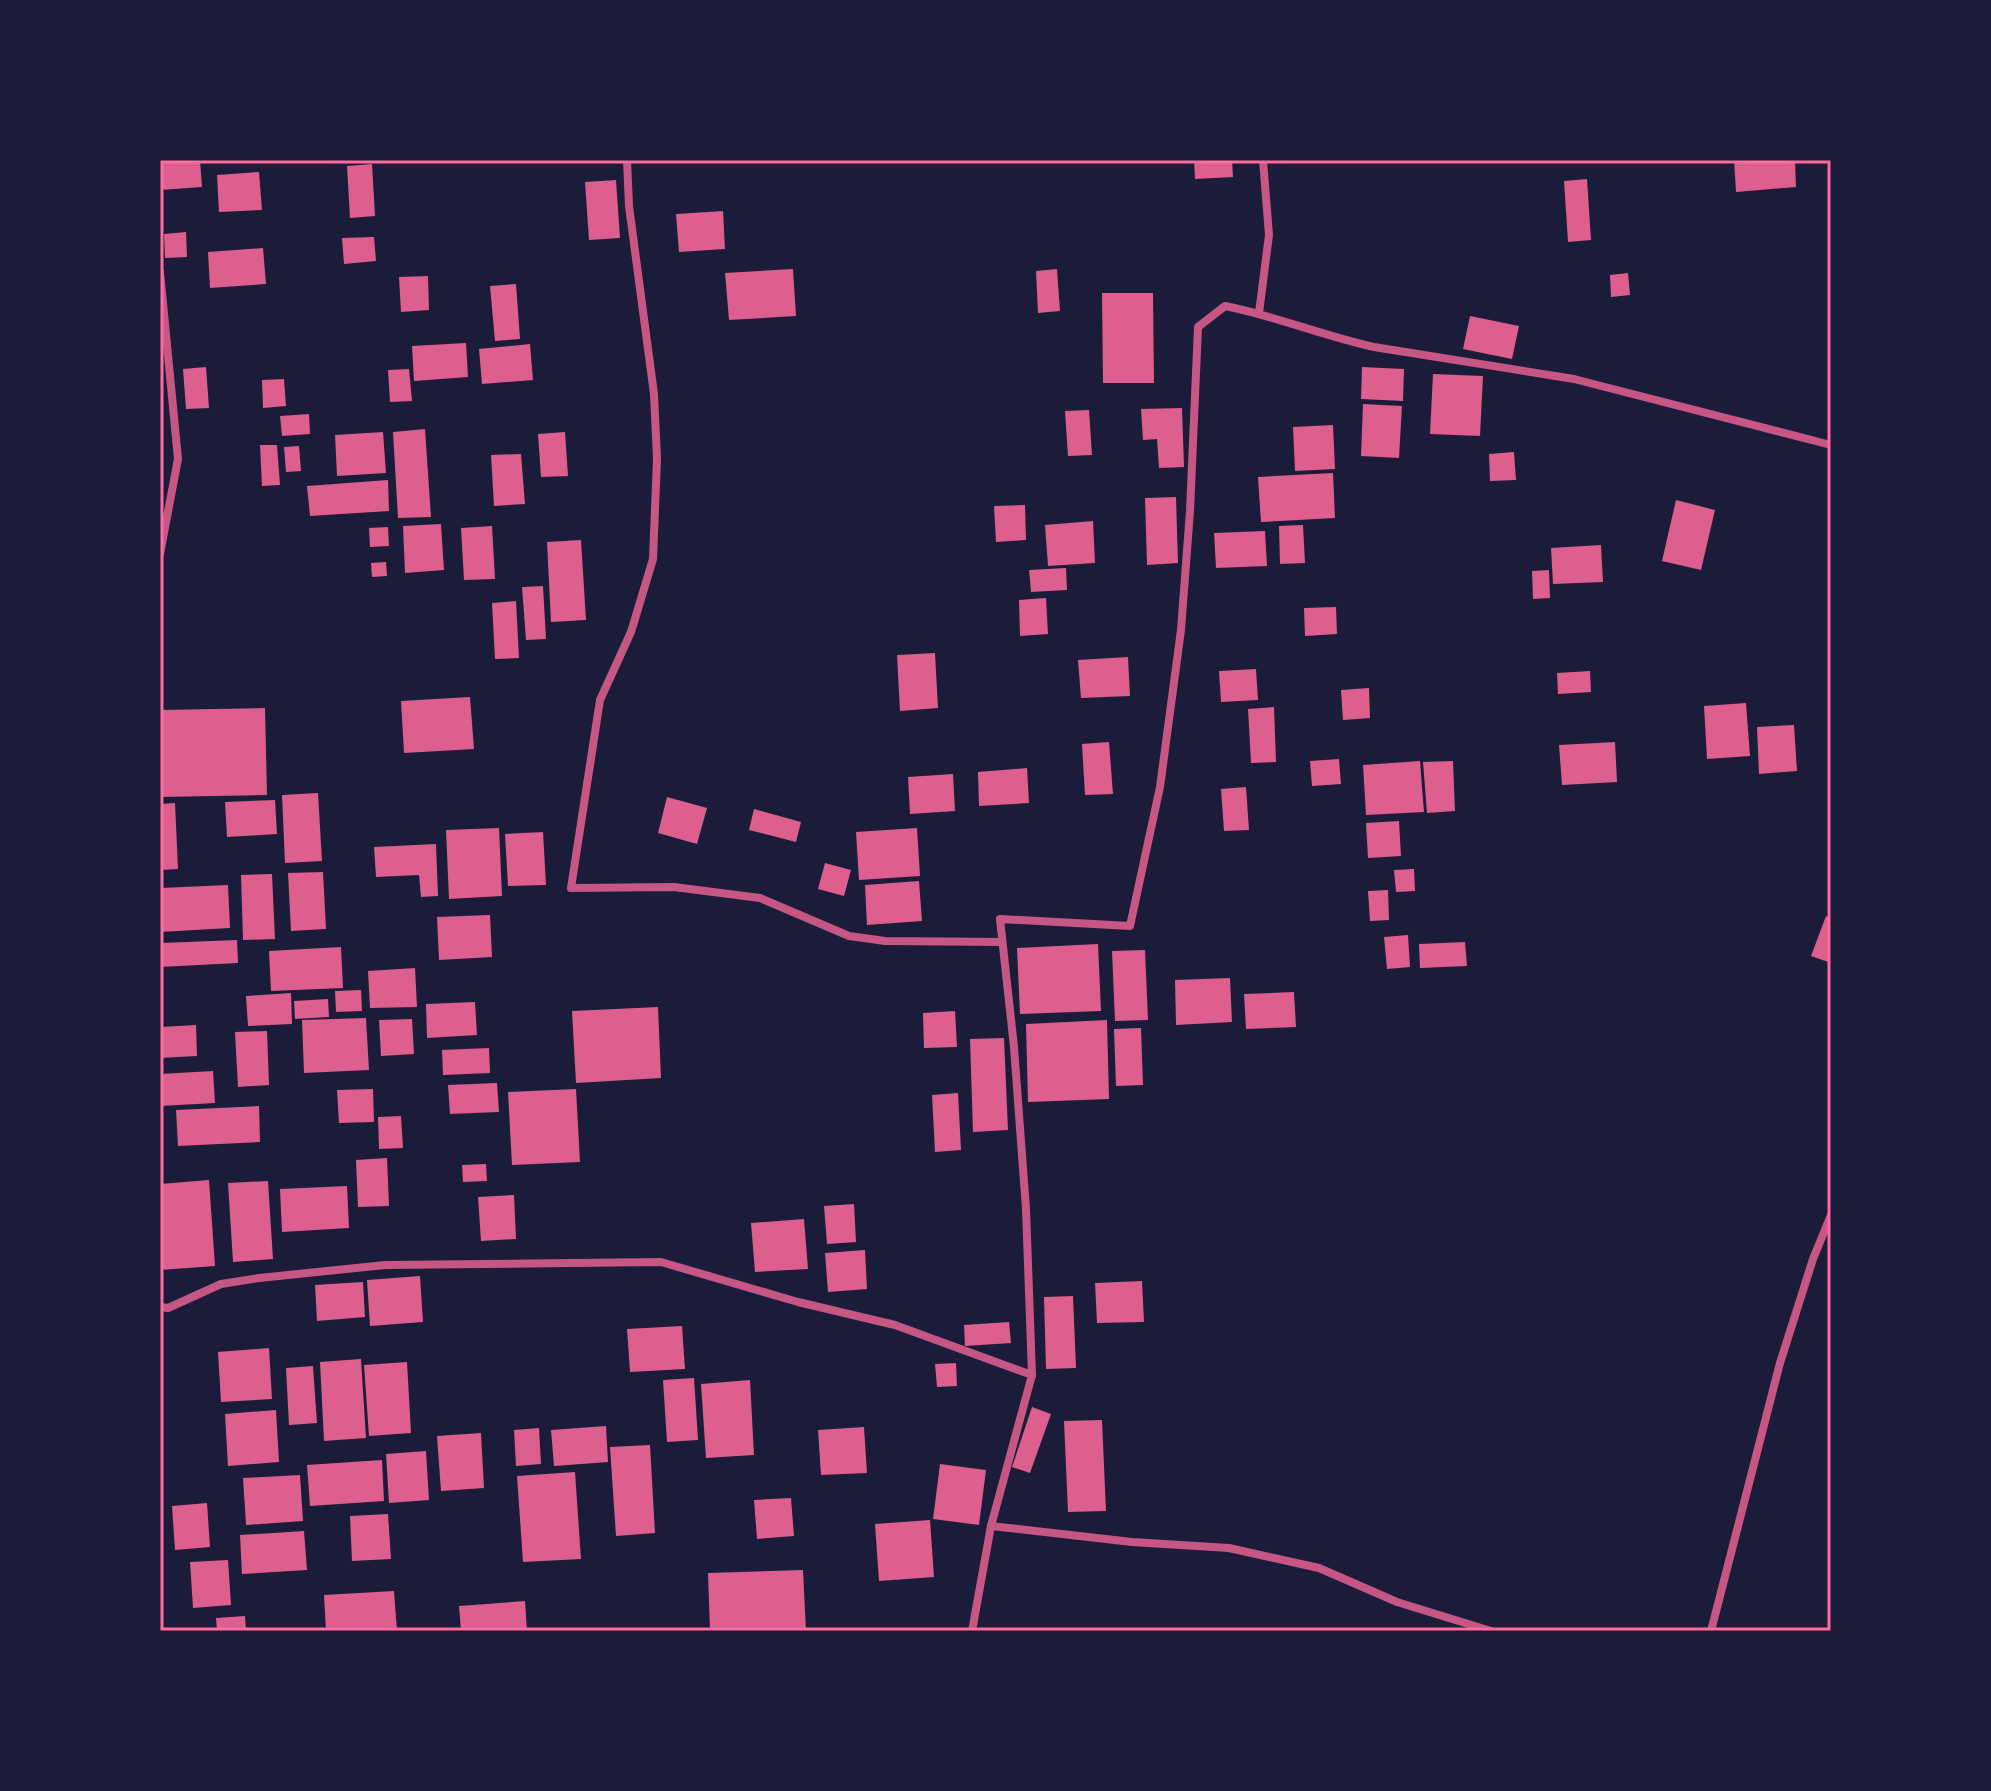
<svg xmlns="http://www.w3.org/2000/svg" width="1991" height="1791" viewBox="0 0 1991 1791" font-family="'Nunito Sans',sans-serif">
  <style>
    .building { fill: #dd5f8e }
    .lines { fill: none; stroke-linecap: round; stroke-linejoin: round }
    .minor { stroke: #c65784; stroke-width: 8 }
    .neatline { fill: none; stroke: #ff6b9d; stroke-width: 3 }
  </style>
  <rect width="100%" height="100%" fill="#1b1b3a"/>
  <g class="building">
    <path d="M160 160H200L202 187 160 190Z"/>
    <path d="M1194 160H1232L1233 177 1195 179Z"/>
    <path d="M1734 160H1795L1796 187 1736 192Z"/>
    <path d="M372 164 375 216 350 218 347 166Z"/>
    <path d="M259 172 262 210 219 212 217 175Z"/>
    <path d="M1587 179 1591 240 1568 242 1564 181Z"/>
    <path d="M616 180 620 238 589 240 585 182Z"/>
    <path d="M723 211 725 249 679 252 676 214Z"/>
    <path d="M186 232 187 257 165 258 164 234Z"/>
    <path d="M374 237 376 261 344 264 342 238Z"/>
    <path d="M263 248 266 284 210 288 208 252Z"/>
    <path d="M793 269 796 316 729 320 725 273Z"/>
    <path d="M1057 269 1060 311 1038 313 1036 271Z"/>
    <path d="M1628 273 1630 295 1611 297 1610 275Z"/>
    <path d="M428 276 429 310 401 312 399 277Z"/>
    <path d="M516 284 520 339 495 341 490 286Z"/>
    <path d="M1102 293H1153L1154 383H1103Z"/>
    <path d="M1470 316 1519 326 1512 359 1463 349Z"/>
    <path d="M466 343 468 377 414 381 412 346Z"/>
    <path d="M530 344 533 380 482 384 479 349Z"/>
    <path d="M206 367 209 408 186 409 183 369Z"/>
    <path d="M1362 367 1404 369 1403 401 1361 399Z"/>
    <path d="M409 369 412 401 390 402 388 370Z"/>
    <path d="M1433 374 1483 376 1480 436 1430 434Z"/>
    <path d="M284 379 286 406 263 408 262 380Z"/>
    <path d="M1363 404 1402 406 1399 458 1361 456Z"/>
    <path d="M1182 408 1184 467 1159 468 1157 439 1143 440 1141 409Z"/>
    <path d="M1089 410 1092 455 1068 456 1065 411Z"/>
    <path d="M309 414 310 434 282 436 280 416Z"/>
    <path d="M1333 425 1335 469 1295 471 1293 427Z"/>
    <path d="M425 429 431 517 398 518 393 432Z"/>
    <path d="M383 432 386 473 337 476 335 435Z"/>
    <path d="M565 432 568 476 541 477 538 434Z"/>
    <path d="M260 445H277L280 485 262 486Z"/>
    <path d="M299 446 301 471 286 472 284 447Z"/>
    <path d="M1514 452 1516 480 1490 481 1489 454Z"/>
    <path d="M521 454 525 504 494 506 491 455Z"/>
    <path d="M1333 473 1335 518 1261 522 1258 477Z"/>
    <path d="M388 480 389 511 310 516 307 486Z"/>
    <path d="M1176 497 1178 563 1147 565 1145 498Z"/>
    <path d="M1676 500 1715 510 1701 570 1662 561Z"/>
    <path d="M1025 505 1026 540 996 542 994 506Z"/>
    <path d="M1093 521 1095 563 1048 566 1045 525Z"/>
    <path d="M441 524 444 570 405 573 403 526Z"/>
    <path d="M1303 525 1305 563 1280 564 1279 526Z"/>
    <path d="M492 526 495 579 464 580 461 528Z"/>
    <path d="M388 527 389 546 370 547 369 528Z"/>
    <path d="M1265 531 1267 566 1216 568 1214 533Z"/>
    <path d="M581 540 586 620 551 622 547 542Z"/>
    <path d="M1601 545 1603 582 1553 584 1551 548Z"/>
    <path d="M386 562 387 576 372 577 371 563Z"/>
    <path d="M1066 568 1067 590 1031 592 1029 570Z"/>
    <path d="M1549 570 1550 598 1533 599 1532 571Z"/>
    <path d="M543 586 546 639 526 640 522 587Z"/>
    <path d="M1046 598 1048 634 1020 636 1019 600Z"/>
    <path d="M516 601 519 658 495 659 492 603Z"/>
    <path d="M1336 607 1337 634 1305 636 1304 608Z"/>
    <path d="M935 653 938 708 900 711 897 655Z"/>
    <path d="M1128 657 1130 696 1081 698 1078 660Z"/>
    <path d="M1256 669 1258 700 1221 702 1219 671Z"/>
    <path d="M1590 671 1591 692 1558 694 1557 673Z"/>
    <path d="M1369 688 1370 718 1343 720 1341 690Z"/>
    <path d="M470 697 474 749 404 753 401 701Z"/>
    <path d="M1746 703 1750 756 1707 759 1704 706Z"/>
    <path d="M1274 707 1276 762 1251 763 1248 709Z"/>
    <path d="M265 708 267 795 160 797V710Z"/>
    <path d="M1794 725 1797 771 1759 774 1757 727Z"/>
    <path d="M1109 742 1113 794 1085 795 1082 744Z"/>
    <path d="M1615 742 1617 782 1562 785 1559 745Z"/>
    <path d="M1339 759 1341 784 1312 786 1310 761Z"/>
    <path d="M1420 761 1424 812 1366 815 1363 765Z"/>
    <path d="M1453 761 1455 811 1427 813 1423 762Z"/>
    <path d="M1027 768 1029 803 979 806 978 772Z"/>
    <path d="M953 774 955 811 910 814 908 777Z"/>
    <path d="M1246 787 1249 830 1224 831 1221 789Z"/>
    <path d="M318 793 322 861 285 863 282 795Z"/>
    <path d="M667 797 707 808 697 844 658 833Z"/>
    <path d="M275 800 277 834 227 837 225 802Z"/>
    <path d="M175 803 178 869 160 870V804Z"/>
    <path d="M754 809 801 822 796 842 749 830Z"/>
    <path d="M1399 821 1401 856 1368 858 1366 823Z"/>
    <path d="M499 828 502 896 449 899 446 830Z"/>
    <path d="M917 828 920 876 859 880 856 832Z"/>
    <path d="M543 832 546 885 508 886 505 834Z"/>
    <path d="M436 844 438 896 421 897 419 875 376 877 374 847Z"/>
    <path d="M825 863 851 870 844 896 818 889Z"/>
    <path d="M1414 869 1415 891 1396 892 1394 870Z"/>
    <path d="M323 872 326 929 291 931 288 873Z"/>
    <path d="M272 874 275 939 243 940 241 875Z"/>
    <path d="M919 881 922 921 867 925 865 885Z"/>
    <path d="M228 885 230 928 160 932V888Z"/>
    <path d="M1388 890 1389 920 1370 921 1368 891Z"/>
    <path d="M490 915 492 957 439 960 437 917Z"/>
    <path d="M1826 916 1831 918V963L1811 956Z"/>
    <path d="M1408 935 1410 967 1387 969 1384 937Z"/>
    <path d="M237 940 238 963 160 967V943Z"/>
    <path d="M1465 942 1467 966 1420 968 1419 944Z"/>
    <path d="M1098 944 1101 1011 1020 1014 1017 948Z"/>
    <path d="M341 947 343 988 271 991 269 951Z"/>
    <path d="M1145 950 1148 1020 1115 1021 1112 951Z"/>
    <path d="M415 968 417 1007 370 1008 368 971Z"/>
    <path d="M1230 978 1232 1022 1176 1025 1175 980Z"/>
    <path d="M361 990 362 1011 336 1012 335 991Z"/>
    <path d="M1294 992 1296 1027 1246 1029 1244 994Z"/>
    <path d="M291 993 292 1024 248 1026 246 996Z"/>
    <path d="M328 999 329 1017 295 1019 294 1001Z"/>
    <path d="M475 1002 477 1035 427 1038 426 1004Z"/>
    <path d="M658 1007 661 1078 576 1083 572 1011Z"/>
    <path d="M955 1011 957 1047 924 1048 923 1013Z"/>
    <path d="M366 1018 369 1070 304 1073 302 1020Z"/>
    <path d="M412 1019 414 1054 381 1056 379 1020Z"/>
    <path d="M1107 1020 1109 1099 1028 1102 1026 1024Z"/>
    <path d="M196 1025 197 1056 160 1058V1027Z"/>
    <path d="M1141 1028 1143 1085 1116 1086 1114 1029Z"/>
    <path d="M267 1031 269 1085 238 1087 235 1032Z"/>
    <path d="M1004 1038 1008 1130 973 1132 970 1039Z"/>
    <path d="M489 1048 490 1073 443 1075 442 1050Z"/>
    <path d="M213 1071 215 1103 160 1106V1074Z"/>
    <path d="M497 1083 499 1112 450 1114 448 1085Z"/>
    <path d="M373 1089 374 1122 339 1123 337 1090Z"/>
    <path d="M576 1089 580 1162 512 1165 508 1092Z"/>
    <path d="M958 1093 961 1150 935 1152 932 1095Z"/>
    <path d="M259 1106 260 1142 178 1146 176 1110Z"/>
    <path d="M401 1116 403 1148 379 1149 378 1117Z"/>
    <path d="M387 1158 389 1206 358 1207 356 1160Z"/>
    <path d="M486 1164 487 1181 463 1182 462 1165Z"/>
    <path d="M209 1180 215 1266 160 1270V1184Z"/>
    <path d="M268 1181 273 1259 233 1262 228 1183Z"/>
    <path d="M347 1186 349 1228 282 1232 280 1189Z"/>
    <path d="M514 1195 516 1239 481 1241 478 1197Z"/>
    <path d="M854 1204 856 1242 827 1244 824 1206Z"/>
    <path d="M804 1219 808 1269 755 1272 751 1223Z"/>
    <path d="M865 1250 867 1289 828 1292 825 1253Z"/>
    <path d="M420 1276 423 1322 370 1326 367 1280Z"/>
    <path d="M1142 1281 1144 1322 1097 1323 1095 1283Z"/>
    <path d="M363 1282 365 1317 317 1321 315 1285Z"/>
    <path d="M1073 1296 1076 1368 1046 1369 1044 1297Z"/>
    <path d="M1009 1322 1011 1343 965 1346 964 1325Z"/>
    <path d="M682 1326 685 1369 630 1372 627 1329Z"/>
    <path d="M269 1348 272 1399 221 1402 218 1352Z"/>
    <path d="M361 1359 366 1438 324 1441 320 1362Z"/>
    <path d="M407 1362 411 1433 369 1436 364 1365Z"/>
    <path d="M956 1363 957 1386 937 1387 935 1364Z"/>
    <path d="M313 1366 317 1423 289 1425 286 1368Z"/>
    <path d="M694 1378 698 1440 667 1442 663 1380Z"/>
    <path d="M750 1380 754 1455 706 1458 701 1384Z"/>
    <path d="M1032 1407 1051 1414 1030 1473 1012 1467Z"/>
    <path d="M276 1410 279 1462 228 1466 225 1414Z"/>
    <path d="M1102 1420 1106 1511 1068 1512 1064 1421Z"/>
    <path d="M606 1426 608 1462 554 1466 551 1430Z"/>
    <path d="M864 1427 867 1473 821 1475 818 1430Z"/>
    <path d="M539 1428 541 1464 516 1466 514 1430Z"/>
    <path d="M481 1433 484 1488 441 1491 437 1436Z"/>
    <path d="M650 1445 655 1533 616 1536 610 1447Z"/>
    <path d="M426 1451 429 1500 389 1503 386 1454Z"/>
    <path d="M382 1460 384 1501 310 1506 307 1465Z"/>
    <path d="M940 1464 986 1470 979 1525 933 1519Z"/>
    <path d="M575 1472 581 1559 523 1562 517 1476Z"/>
    <path d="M300 1475 303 1521 246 1525 243 1478Z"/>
    <path d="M791 1498 794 1536 757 1539 754 1500Z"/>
    <path d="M207 1503 210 1547 175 1550 172 1506Z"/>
    <path d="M388 1514 391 1559 352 1561 350 1516Z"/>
    <path d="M930 1520 934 1577 879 1581 875 1524Z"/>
    <path d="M304 1531 307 1570 242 1574 240 1535Z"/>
    <path d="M228 1560 231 1605 193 1608 190 1562Z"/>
    <path d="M803 1570 806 1631H710L708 1573Z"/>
    <path d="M394 1591 397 1631H326L324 1595Z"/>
    <path d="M525 1601 527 1631H461L459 1606Z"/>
    <path d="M245 1616 246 1631H217L216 1618Z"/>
  </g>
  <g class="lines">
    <g class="minor">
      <path d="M627 160 629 206 654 394 657 459 653 559 631 632 600 700 571 888 674 887 760 898 849 936 885 941 1002 942"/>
      <path d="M160 272 178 459 160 554"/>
      <path d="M1259 313 1269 235 1263 160"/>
      <path d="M160 1307 168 1308 221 1284 259 1278 385 1265 661 1262 798 1302 895 1325 1032 1375 991 1526 972 1631"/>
      <path d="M1032 1375 1026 1209 1014 1047 1000 919 1130 926 1160 787 1181 630 1190 511 1198 327 1225 306C1276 316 1323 336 1374 347L1574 379 1831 445"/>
      <path d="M991 1526 1132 1542 1229 1548 1319 1568 1397 1602 1491 1631"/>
      <path d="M1711 1631 1780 1363 1813 1259 1831 1215"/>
    </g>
  </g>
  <rect width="1991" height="1791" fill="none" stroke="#1b1b3a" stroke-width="324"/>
  <rect x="162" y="162" width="1667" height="1467" class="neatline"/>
</svg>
